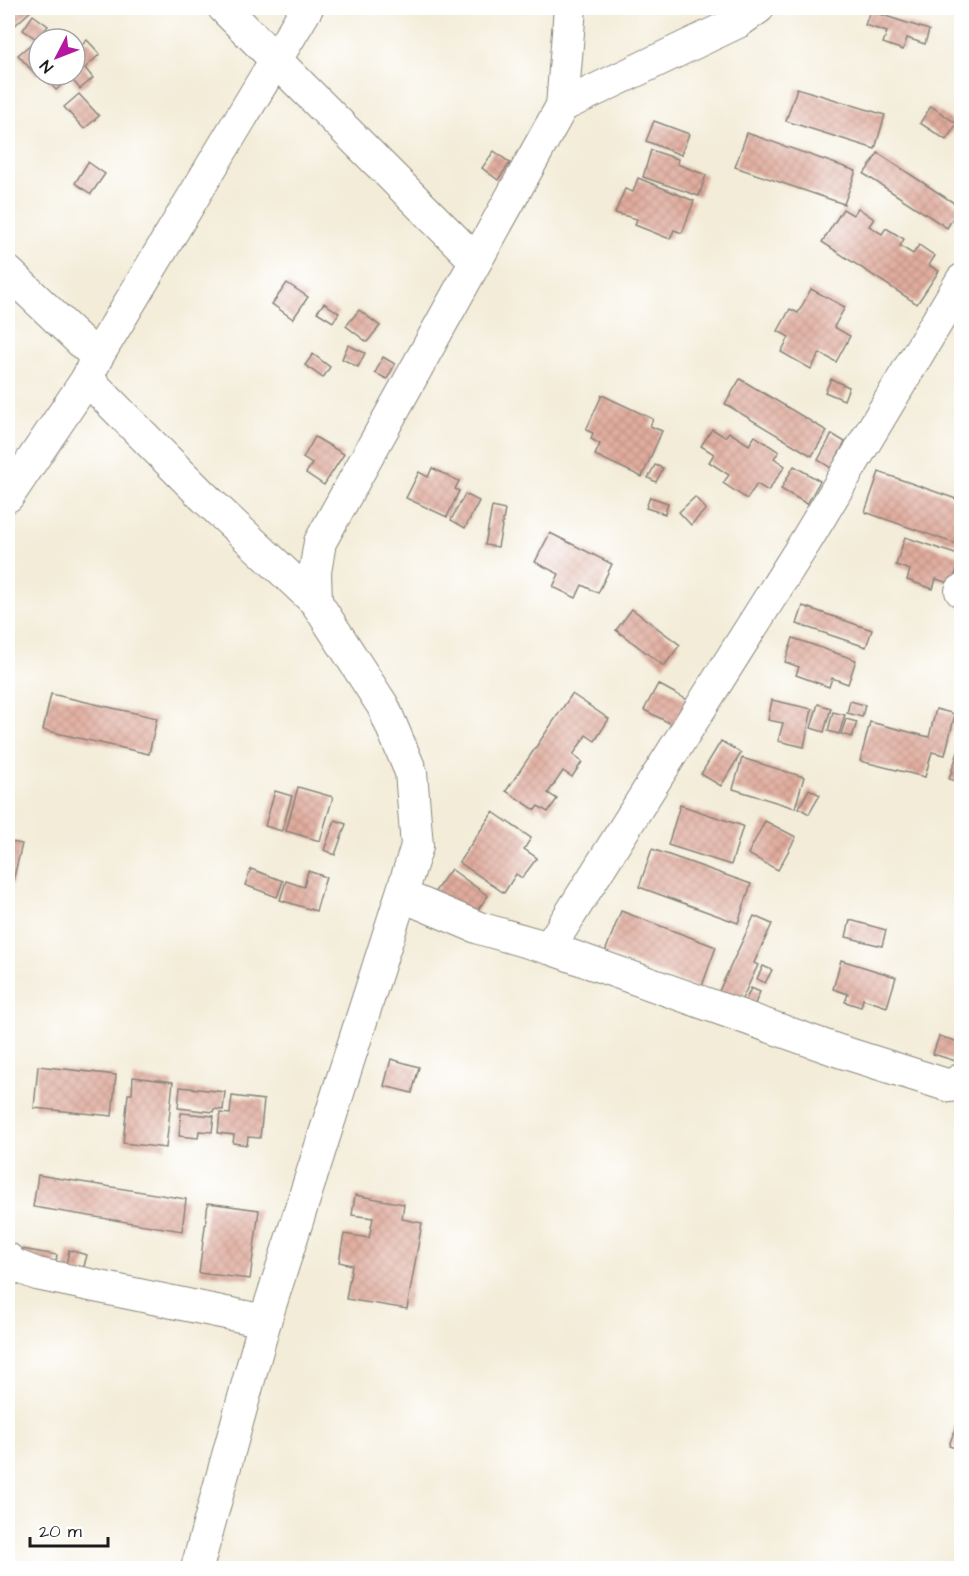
<svg xmlns="http://www.w3.org/2000/svg" width="969" height="1576" viewBox="0 0 969 1576" font-family="'Architects Daughter',sans-serif">
  <style>
    .building { fill: url(#building-cross-hatch) }
    .lines { fill: none; stroke-linecap: round; stroke-linejoin: round }
    .minor-casing { stroke: #88847a; stroke-width: 34 }
    .minor { stroke: #fff; stroke-width: 32 }
  </style>
  <defs>
    <pattern id="building-cross-hatch" width="8" height="8" patternUnits="userSpaceOnUse" patternTransform="scale(1.5)"><rect width="8" height="8" fill="#e0ac9d"/><path d="M0 0l8 8M0 8l8-8" fill="none" stroke="#c09387"/></pattern>
  </defs>
  <rect width="100%" height="100%" fill="#fff"/>
  <filter id="ink" filterUnits="userSpaceOnUse"><feTurbulence type="fractalNoise" baseFrequency=".0167" numOctaves="2"/><feDisplacementMap in="SourceGraphic" scale="12" xChannelSelector="R" yChannelSelector="G"/><feConvolveMatrix kernelMatrix="1 2 1 2 8 2 1 2 1" color-interpolation-filters="sRGB"/></filter>
  <filter id="wash" filterUnits="userSpaceOnUse"><feTurbulence type="fractalNoise" baseFrequency=".008" numOctaves="4" result="noise"/><feDisplacementMap in="SourceGraphic" scale="24" xChannelSelector="R" yChannelSelector="G"/><feGaussianBlur stdDeviation="1.35" result="paint"/><feColorMatrix in="noise" values="0 0 0 0 0 0 0 0 0 0 0 0 0 0 0 0 0 1.4 0 .05"/><feComposite in="paint" operator="in"/></filter>
  <g filter="url(#wash)">
    <rect width="100%" height="100%" fill="#f3ecd8"/>
    <g id="blocks">
      <g class="building">
        <path d="M8 8H34L10 30Z"/>
        <path d="M870 11 929 30 925 44 907 38 903 50 883 43 887 32 865 25Z"/>
        <path d="M33 15 48 26 38 40 23 30Z"/>
        <path d="M87 40 100 54 85 68 93 78 80 89 68 75H75V52Z"/>
        <path d="M32 43 39 50V73L36 75 18 55Z"/>
        <path d="M50 75H59L65 82 56 90 46 79Z"/>
        <path d="M797 88 885 115 875 149 786 121Z"/>
        <path d="M79 94 99 116 84 129 64 107Z"/>
        <path d="M931 106 957 124 946 140 920 123Z"/>
        <path d="M654 121 689 134 681 155 646 141Z"/>
        <path d="M747 133 856 171 844 204 735 167Z"/>
        <path d="M651 150 678 159 677 164 706 175 699 196 643 177Z"/>
        <path d="M494 151 510 163 498 180 482 168Z"/>
        <path d="M878 153 960 207 947 228 864 174Z"/>
        <path d="M88 162 105 174 91 194 75 183Z"/>
        <path d="M638 178 694 201 682 233 674 230 670 239 635 225 637 219 615 213 625 189 633 192Z"/>
        <path d="M858 208 874 219 869 226 882 234 886 228 904 239 900 246 913 254 919 245 935 256 929 265 939 271 917 304 822 242 843 209 853 215Z"/>
        <path d="M287 283 308 297 293 319 272 304Z"/>
        <path d="M811 289 845 307 834 327 850 336 836 362 820 353 811 369 781 352 789 337 778 331 790 309 798 313Z"/>
        <path d="M324 303 339 313 333 322 317 312Z"/>
        <path d="M359 310 380 326 367 342 346 326Z"/>
        <path d="M348 345 365 353 358 367 342 359Z"/>
        <path d="M313 354 330 367 323 378 305 365Z"/>
        <path d="M383 357 395 364 387 379 375 373Z"/>
        <path d="M740 379 827 431 812 456 725 404Z"/>
        <path d="M831 379 849 387 844 400 825 392Z"/>
        <path d="M602 395 653 419 650 426 662 431 642 477 595 455 600 444 591 439 593 433 586 430Z"/>
        <path d="M712 429 725 437 729 432 749 445 755 436 779 452 774 458 785 466 768 491 757 484 747 499 723 483 729 475 709 462 714 454 701 446Z"/>
        <path d="M832 434 845 442 831 468 818 460Z"/>
        <path d="M315 437 344 454 324 485 306 473 312 464 303 458Z"/>
        <path d="M655 465 663 468 656 482 648 478Z"/>
        <path d="M794 466 820 481 807 504 781 489Z"/>
        <path d="M432 468 459 481 455 489 459 491 447 517 406 498 419 472 428 477Z"/>
        <path d="M879 472 962 501V546L865 512Z"/>
        <path d="M465 494 479 501 465 528 451 520Z"/>
        <path d="M650 497 668 503 665 514 646 508Z"/>
        <path d="M695 497 706 509 691 525 679 512Z"/>
        <path d="M492 507 505 510 498 547 485 545Z"/>
        <path d="M550 533 612 564 598 593 582 585 576 598 553 587 559 574 535 562Z"/>
        <path d="M905 537 961 556 952 584 936 579 933 589 907 580 910 570 896 565Z"/>
        <path d="M803 606 872 630 866 647 797 624Z"/>
        <path d="M632 609 680 645 664 666 616 630Z"/>
        <path d="M793 638 856 660 848 684 832 678 829 687 796 675 799 667 785 662Z"/>
        <path d="M658 684 691 702 677 727 644 710Z"/>
        <path d="M51 694 157 718 149 754 43 730Z"/>
        <path d="M572 694 609 719 595 741 586 735 573 755 582 762 572 777 563 771 548 793 557 799 548 812 538 806 535 810 506 791Z"/>
        <path d="M772 700 812 709 804 747 778 741 783 723 768 720Z"/>
        <path d="M850 701 865 705 862 717 847 713Z"/>
        <path d="M818 704 831 708 824 732 811 728Z"/>
        <path d="M936 709 955 714 945 755 932 752 925 777 860 761 870 722 929 737Z"/>
        <path d="M833 712 845 715 839 734 828 731Z"/>
        <path d="M846 719 857 722 852 737 841 734Z"/>
        <path d="M962 740V783L949 779Z"/>
        <path d="M721 741 741 753 721 786 701 774Z"/>
        <path d="M742 758 804 777 795 808 733 789Z"/>
        <path d="M298 787 333 797 320 841 286 831Z"/>
        <path d="M809 789 820 795 809 814 799 808Z"/>
        <path d="M275 791 292 796 282 831 265 826Z"/>
        <path d="M680 805 743 826 731 865 668 845Z"/>
        <path d="M493 812 531 838 524 849 537 858 522 878 516 874 504 893 459 862Z"/>
        <path d="M335 820 346 824 335 855 324 850Z"/>
        <path d="M765 821 796 837 778 870 748 854Z"/>
        <path d="M8 841 22 844 12 885 8 884Z"/>
        <path d="M652 849 751 884 738 923 639 887Z"/>
        <path d="M251 869 283 881 277 897 245 885Z"/>
        <path d="M451 869 488 896 471 919 431 897Z"/>
        <path d="M308 871 326 877 316 911 280 900 286 881 304 887Z"/>
        <path d="M621 911 716 947 701 989 605 952Z"/>
        <path d="M754 916 772 924 754 963 758 965 741 1001 719 991Z"/>
        <path d="M850 920 886 930 882 946 846 937Z"/>
        <path d="M841 960 896 977 887 1007 863 999 861 1007 845 1002 848 994 833 989Z"/>
        <path d="M763 966 772 970 765 983 757 979Z"/>
        <path d="M751 988 760 992 754 1006 745 1002Z"/>
        <path d="M939 1036 962 1043V1063L933 1054Z"/>
        <path d="M391 1059 419 1067 412 1093 384 1086Z"/>
        <path d="M38 1066 116 1075 112 1116 34 1108Z"/>
        <path d="M133 1077 173 1082 166 1148 123 1143 128 1094H132Z"/>
        <path d="M180 1087 225 1092 223 1110 214 1109 213 1112 178 1108Z"/>
        <path d="M232 1096 264 1100 260 1138 248 1137 247 1145 233 1143 234 1135 218 1133 220 1113 230 1114Z"/>
        <path d="M181 1113 214 1116 212 1132 199 1131 198 1138 179 1136Z"/>
        <path d="M38 1175 186 1199 182 1231 33 1207Z"/>
        <path d="M355 1195 404 1204 402 1219 422 1223 407 1309 346 1299 352 1265 339 1262 344 1234 369 1238 373 1218 352 1215Z"/>
        <path d="M208 1203 259 1210 250 1279 199 1273Z"/>
        <path d="M22 1249 57 1255 55 1269 20 1263Z"/>
        <path d="M69 1250 87 1255 82 1274 65 1270Z"/>
        <path d="M959 1417 962 1418V1450L949 1446Z"/>
      </g>
    </g>
  </g>
  <g filter="url(#ink)">
    <use href="#blocks" fill-opacity="0" stroke="#88847a" stroke-width="1.5"/>
    <g class="lines">
      <defs>
        <g id="minor">
          <path d="M224 8 475 260"/>
          <path d="M562 106 738 22 758 8"/>
          <path d="M8 272 97 357"/>
          <path d="M87 379 203 496 316 602 383 706 411 772 417 846 265 1321 197 1568"/>
          <path d="M8 496 87 379 97 357 307 8"/>
          <path d="M961 591H962"/>
          <path d="M316 602 315 572 320 542 562 106 570 8"/>
          <path d="M403 896 479 928 549 948 807 539 962 280"/>
          <path d="M549 948 839 1051 950 1086 962 1079"/>
          <path d="M8 1259 14 1265 37 1274 265 1321"/>
        </g>
      </defs>
      <use href="#minor" class="minor-casing"/>
      <use href="#minor" class="minor"/>
    </g>
  </g>
  <rect width="969" height="1576" fill="none" stroke="#fff" stroke-width="30"/>
  <g transform="translate(57 57) rotate(228)"><circle r="28" fill="#ffffff" stroke="#a4a4a4" stroke-width="1.5"/>
  <path d="M0-4.5L10 22L0 15L-10 22Z" fill="#b5179e"/>
  <text y="-9" font-size="16" font-weight="bold" text-anchor="middle" fill="#1c1c1c">N</text>
  </g>
  <path d="M30 1537v9h78v-9" fill="none" stroke="#1c1c1c" stroke-width="3"/>
  <text x="39" y="1537" font-size="18" fill="#1c1c1c" stroke="#ffffff" stroke-width="4.5" paint-order="stroke">20 m</text>
</svg>
